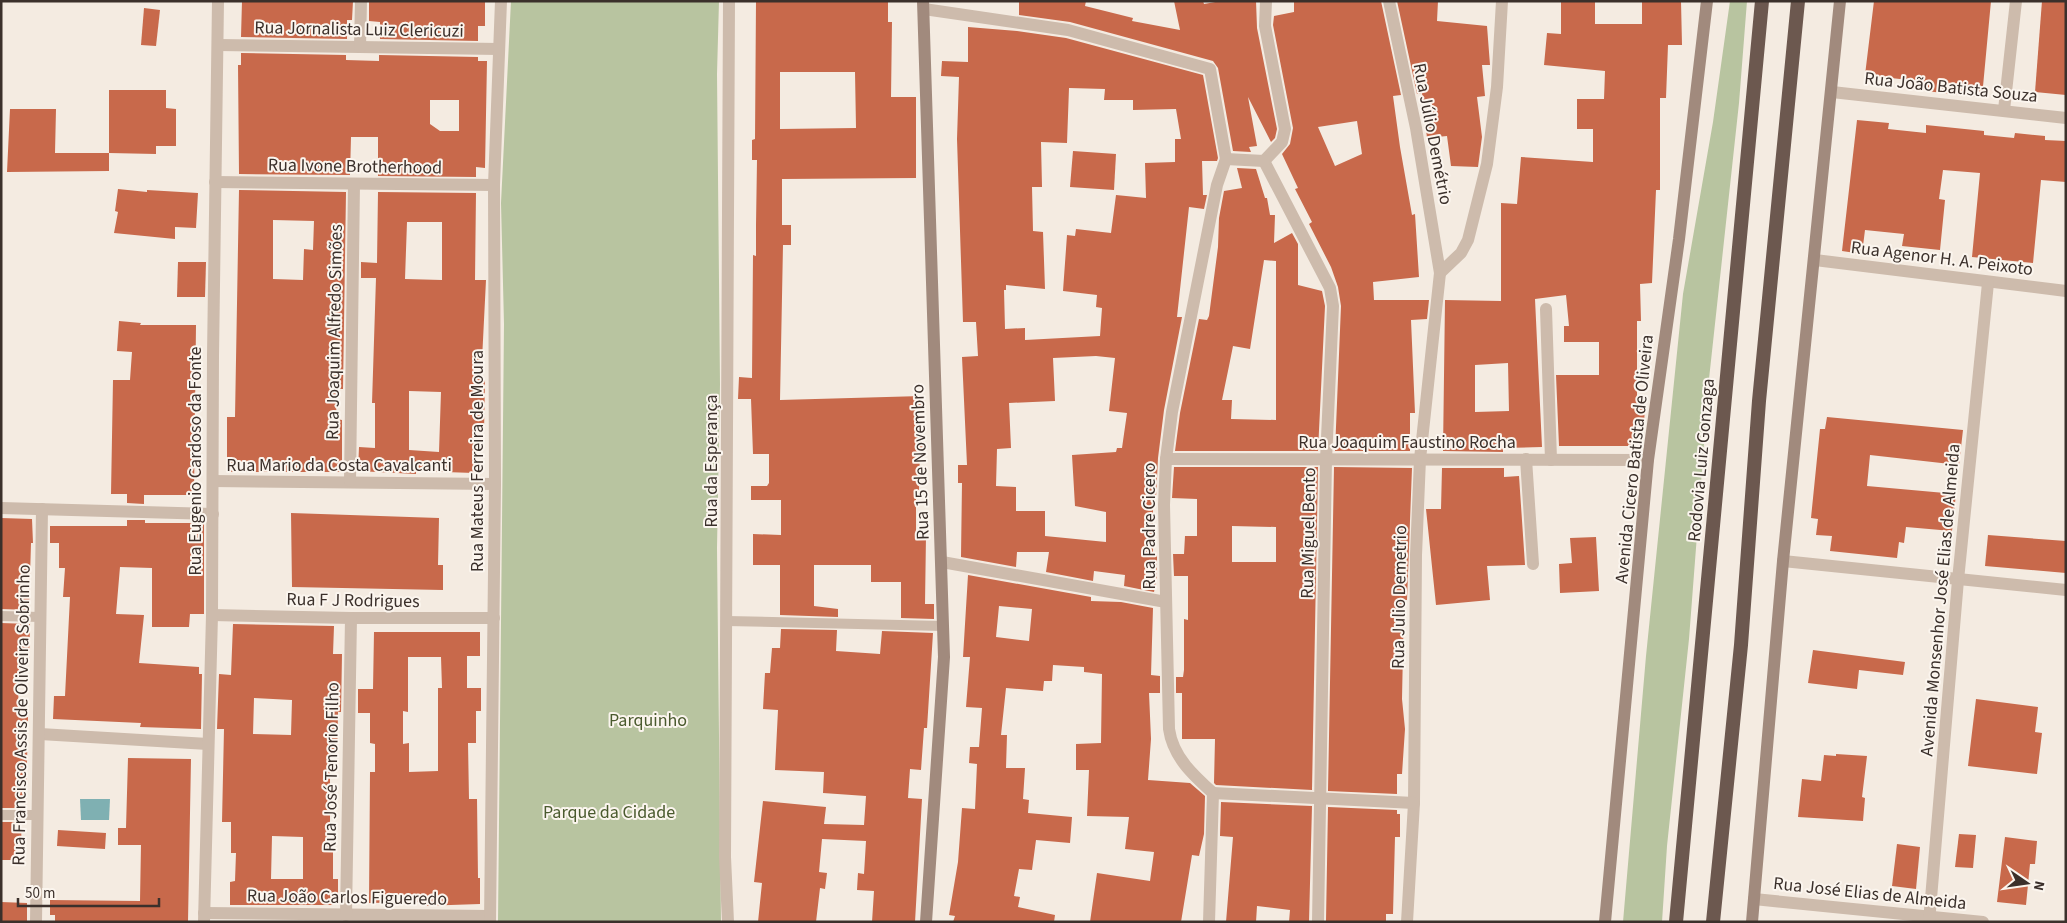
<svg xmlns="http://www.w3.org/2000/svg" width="2067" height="923" viewBox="0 0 2067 923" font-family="'Source Sans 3',sans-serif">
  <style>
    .green { fill: #b8c4a0 }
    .water { fill: #7fb0b2 }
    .building { fill: #c8694b; fill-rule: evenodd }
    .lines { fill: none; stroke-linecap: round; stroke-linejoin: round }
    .service { stroke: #cdbbac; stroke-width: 10 }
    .minor { stroke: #cdbbac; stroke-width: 12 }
    .secondary { stroke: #a18a7d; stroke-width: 12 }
    .trunk { stroke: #6c584f; stroke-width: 14 }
    .labels { text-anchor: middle; stroke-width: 4; stroke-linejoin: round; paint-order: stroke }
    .street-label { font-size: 18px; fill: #3b302b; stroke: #fbf5ee }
    .park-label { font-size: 18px; fill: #4a5a2e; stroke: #fbf5ee }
  </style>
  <rect width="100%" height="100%" fill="#f4ebe1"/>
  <g class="green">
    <path d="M511 1H719L717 74 720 384 717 548 721 922H498L504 324 501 203Z"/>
    <path d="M1730 1H1747L1739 103 1709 379 1689 639 1667 846 1662 922H1623L1646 656 1683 294 1713 122Z"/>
  </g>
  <path class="water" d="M80 799H110L109 820H81Z"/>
  <g class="building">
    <path d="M242 1H353L352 20H347V39L241 37Z"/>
    <path d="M369 1H485V26H478V41L380 39V22L369 21Z"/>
    <path d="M756 1H888V22H892L891 97H916V178L782 179V225H791V245H783L780 400 922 396 924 449H920L919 490H916V535H926L925 604H934V619L901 618V582H871V565H814V606L838 609V617L780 615V565H753V534L781 535V500H751V486H767L769 483V454H753L751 399H738L739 377 752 378 753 255 756 256V225L757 160H752V140L755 139ZM780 72H855L856 128 780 129Z"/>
    <path d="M1019 1H1086L1085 6 1133 18 1132 21 1180 30 1174 1H1203L1204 4 1221 1H1256L1257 28 1277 129 1275 138 1271 142 1248 97 1257 146 1249 147 1251 152 1233 151 1218 68 1213 61 1070 22 1019 15Z"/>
    <path d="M1294 1H1381L1401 95 1393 96 1400 147 1412 215 1415 214 1419 277 1373 282 1374 300H1429L1427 319 1411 320 1415 413H1410V451H1335L1341 306 1338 287 1331 267 1309 224 1312 222 1295 189 1298 188 1282 154 1290 144 1293 128 1273 25 1274 16 1294 12ZM1357 121 1362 154 1335 166 1318 127Z"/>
    <path d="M1397 1H1438L1437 21 1487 26 1490 65H1482L1485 96 1477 97 1482 137 1478 167 1451 166 1447 136 1427 138 1422 93 1417 94Z"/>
    <path d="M1561 1H1595V24H1642V1H1681L1682 45H1668L1666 98H1660V190H1656L1652 283 1640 284 1641 321H1637V401H1645L1644 427H1635V446H1559L1556 375H1599V342H1564V326H1569L1566 295 1535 299 1542 447 1503 448V452L1443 451 1445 300 1501 301V203L1517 204 1521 157 1593 162V129H1577V99H1604L1605 71 1544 65 1547 33 1561 34ZM1508 363 1509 411 1475 412V365Z"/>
    <path d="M1874 1H1991L1982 97 1925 91 1926 82 1865 75Z"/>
    <path d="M2042 1H2066V95L2035 92Z"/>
    <path d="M144 8 160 10 156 46 141 45Z"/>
    <path d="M968 27 1017 31 1066 38 1203 75 1218 158 1217 161H1202L1203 195H1207L1204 209 1189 207 1177 317H1182L1164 410 1158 458 1156 498H1153V554H1157V576L1154 592 1124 586 1125 575 1094 571 1093 581 1046 572 1049 552H1017L1016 567 961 557 962 483H958V465H967L962 357 978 356 976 322H963L957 139 959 77 941 76 942 61 968 62ZM1069 88 1105 89 1104 100H1133V110L1176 109 1181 139H1175V162L1145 163 1146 198 1116 195 1111 233 1076 229 1075 236 1067 235 1063 291 1097 295 1096 307 1102 308 1100 336 1025 340V328L1005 329 1004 290H1006V285L1045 289 1043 232 1033 231 1032 187H1042L1041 142 1067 143ZM1096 356 1115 358 1109 411 1127 413 1122 448H1117L1116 452 1072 455 1075 506 1106 512V542L1045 536V511H1016V487L996 486 997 449 1011 448 1009 403 1055 401 1053 358Z"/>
    <path d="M241 53 346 55V60L379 61V55L478 57V61H487L485 168 476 167V177L378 176V137H351L350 175 239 174 238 65H241ZM430 100H459V131H440L430 124Z"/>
    <path d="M109 90H166V108L176 109V146H156V154L109 153Z"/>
    <path d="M10 109H56L55 153H109V171L7 172Z"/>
    <path d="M1857 120 1889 123 1888 129 1926 133V125L1984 131V135L2014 138 2015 133 2045 136V140L2066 141V182L2041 180 2033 263 1972 257 1980 173 1943 170 1939 199 1945 200 1940 250 1902 246 1904 234 1865 230 1862 254 1842 251Z"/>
    <path d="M1073 151 1116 154 1114 190 1070 187Z"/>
    <path d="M1237 168 1256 169 1265 198H1267L1270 215H1275L1274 243 1292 233 1298 244V285L1322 291 1325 306 1318 451H1175L1180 413 1199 319 1207 320 1209 316 1218 247 1219 218 1224 191 1242 188ZM1264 260 1276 261V420L1231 419 1232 400H1222L1229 366 1233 346 1250 349Z"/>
    <path d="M118 189 147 192V190L198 193 196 228 175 227V239L114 233 118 212 115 211Z"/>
    <path d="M239 190 346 192 343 389H337L336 419 342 420V472H227V417H235ZM273 220 314 221 313 250 304 249 303 280 273 279Z"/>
    <path d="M378 192 476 193 475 280H486L481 380H485L484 432H475L474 473 416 471V474L358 471 359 447 375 448V403H372L376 278H361V262L377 263ZM407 222H442V280L405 279ZM409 391 441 392 439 452 409 450Z"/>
    <path d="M178 262H206L205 297H177Z"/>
    <path d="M119 321 141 323 140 325H196L194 495H144V504L127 503V494H111L113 380H130L132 352 117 351Z"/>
    <path d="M1827 417 1963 430 1959 465 1870 455 1867 486 1956 494 1952 531 1906 527 1904 543 1899 542 1897 558 1830 551 1832 536 1816 535 1818 519 1811 518 1820 429H1825Z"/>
    <path d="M1174 467H1318L1312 790 1216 785 1214 783 1215 739H1182V693H1176V677H1183L1184 670V619L1188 620V576H1174L1173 554H1184L1185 536H1197V499L1172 498ZM1232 526 1276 527V562H1232Z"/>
    <path d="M1334 467 1412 468 1407 600H1404L1402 699 1405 729 1402 774H1397V794L1328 791Z"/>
    <path d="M1442 468H1504V477L1519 476 1525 565 1487 566 1490 600 1436 605 1426 509H1441Z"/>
    <path d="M291 513 439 518 438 565H443V590L292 587Z"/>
    <path d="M1 518 32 519 33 543H31L29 610 1 609Z"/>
    <path d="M127 520H145V523H204V614H190L189 627H152V568L120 567 116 614 144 615 139 663 199 667V674H202L201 729 140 727 141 723 53 719 54 696H65L70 597H63L65 568H59V543H50V526H127Z"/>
    <path d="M1988 535 2066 541V573L1985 566Z"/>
    <path d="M1596 537 1599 591 1560 593 1559 564 1572 563 1570 538Z"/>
    <path d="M968 575 1091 597V601L1121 602 1153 608 1151 675 1160 676V693H1149L1151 739 1148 780 1190 783 1205 796 1204 834 1199 856 1192 855 1181 922H1090L1097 873 1150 881 1154 852 1125 849 1129 817 1087 816 1089 770H1076V744L1101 743 1102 674 1084 672V667L1053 665 1052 681H1044L1043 691 1006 688 1001 735H1007L1006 768H1025L1023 799 1029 800 1028 813 1072 817 1070 843 1036 840 1032 870 1019 869 1014 896 1020 897 1018 907 1055 915 1054 922H953L955 916 949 915 958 862 962 808 975 809 977 764 969 763 970 747H979L982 708 966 707 970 657H963ZM999 606 1032 609 1029 641 996 637Z"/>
    <path d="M1 623 30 624 29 662H19L18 717H28L26 808H1Z"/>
    <path d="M233 624 334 626 333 654H342L341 712H338L337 769H330V834H333V879H338V893H333V905H230V882L235 881 236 853H231V822H222L224 729H217L219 674 231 675ZM254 698 292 700 291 735 253 734ZM272 836 303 837V879H271Z"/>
    <path d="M781 629 837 630 836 651 880 654 882 631 933 633 927 728H924L921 770 910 769 908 798 922 799 915 922H872L874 891 857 890 858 873 864 874 866 841 822 839 819 872 827 873 825 889 820 888 816 922H758L762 883 754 882 763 801 826 807 824 824 864 825 866 796 823 793 824 772 775 770 778 710 763 709 765 673H770L772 648H780Z"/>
    <path d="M374 632H480V656H467V688H481V711H476V743H468L469 799H477L478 878H480V904L421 906V902L369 903 370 772H375V744L370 743V713H358V689H373ZM408 657H441L442 688H438V771L409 772V743L403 744V711L408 712Z"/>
    <path d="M1813 650 1905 662 1903 675 1859 670 1857 689 1808 683Z"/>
    <path d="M1976 699 2038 707 2035 732 2042 733 2037 774 1968 766Z"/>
    <path d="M1836 754 1867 756 1862 797 1865 798 1863 821 1798 817 1802 779 1821 781 1824 755 1836 756Z"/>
    <path d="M128 758 191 759 188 922H55V915H50V900L140 901 141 845H118V828H126Z"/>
    <path d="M1221 802 1312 806 1309 922H1289L1290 910 1257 906 1256 922H1226L1233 837 1220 836Z"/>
    <path d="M1328 807 1397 810V814H1400V837H1395L1393 914H1386V922L1326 921Z"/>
    <path d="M1 822H21L22 860H1Z"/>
    <path d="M58 830 106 833 105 849 57 846Z"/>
    <path d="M1959 834 1976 835 1973 868 1955 867Z"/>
    <path d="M2005 837 2037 841 2035 864H2030L2026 905 1997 902Z"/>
    <path d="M1897 844 1920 847 1916 889 1892 886Z"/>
    <path d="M1 902 27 903V922H1Z"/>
  </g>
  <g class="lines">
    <g class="service">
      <path d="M1 616 40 617"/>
      <path d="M727 621 943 626"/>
      <path d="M1 815H37"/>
    </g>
    <g class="minor">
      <path d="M1389 1 1416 128 1440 273 1420 459 1416 555 1414 803 1407 922"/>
      <path d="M924 9 1068 30 1210 69 1226 159"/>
      <path d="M218 45 499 49"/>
      <path d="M360 47 361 1"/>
      <path d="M1832 92 2066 118"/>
      <path d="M2004 110 2016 1"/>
      <path d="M1264 161 1330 288 1333 306 1326 460 1318 922"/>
      <path d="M1264 161 1282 142 1285 129 1265 26 1266 1"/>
      <path d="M215 182 494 185"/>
      <path d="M1815 260 2066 291"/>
      <path d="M1440 273 1461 253 1468 240 1487 164 1497 87 1502 1"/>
      <path d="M1546 309 1551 460"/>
      <path d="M1166 459 1648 460"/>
      <path d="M1526 459 1533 564"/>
      <path d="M213 481 495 484"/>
      <path d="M350 481 354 184"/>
      <path d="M1 508 213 514"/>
      <path d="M1783 561 2066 590"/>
      <path d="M942 562 1166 602"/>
      <path d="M212 615 351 618H494"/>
      <path d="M40 734 208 744"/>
      <path d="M1213 793 1414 803"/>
      <path d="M1754 899 1983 922"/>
      <path d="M204 913 490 916"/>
      <path d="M346 915 351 618"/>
      <path d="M36 922 42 509"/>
      <path d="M204 922 212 615 213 356 218 1"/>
      <path d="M490 922 495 484 494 185 501 1"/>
      <path d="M728 922 725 857 729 1"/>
      <path d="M1209 922 1213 793C1193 775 1173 757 1169 729L1164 505 1166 459 1172 412 1217 185 1226 159 1264 161"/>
      <path d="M1929 922 1958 580 1988 283"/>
    </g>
    <g class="secondary">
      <path d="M923 1 944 657 926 922"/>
      <path d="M1605 922 1648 460 1679 239 1707 1"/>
      <path d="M1752 922 1783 561 1840 1"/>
    </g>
    <g class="trunk">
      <path d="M1676 922 1762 1"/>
      <path d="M1713 922 1741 645 1759 401 1798 1"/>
    </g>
  </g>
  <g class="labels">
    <g class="street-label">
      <text transform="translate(359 29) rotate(1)" y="6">Rua Jornalista Luiz Clericuzi</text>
      <text transform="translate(1951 87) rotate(6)" y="6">Rua João Batista Souza</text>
      <text transform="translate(1433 134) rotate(79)" y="6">Rua Júlio Demétrio</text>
      <text transform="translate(355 166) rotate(1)" y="6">Rua Ivone Brotherhood</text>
      <text transform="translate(1942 258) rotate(7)" y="6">Rua Agenor H. A. Peixoto</text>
      <text transform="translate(334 332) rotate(-89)" y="6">Rua Joaquim Alfredo Simões</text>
      <text x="1407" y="448">Rua Joaquim Faustino Rocha</text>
      <text transform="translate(1634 459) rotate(-84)" y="6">Avenida Cicero Batista de Oliveira</text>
      <text transform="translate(1701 460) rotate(-85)" y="6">Rodovia Luiz Gonzaga</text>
      <text transform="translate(195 461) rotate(-90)" y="6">Rua Eugenio Cardoso da Fonte</text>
      <text transform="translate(477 461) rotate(-90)" y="6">Rua Mateus Ferreira de Moura</text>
      <text transform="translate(711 461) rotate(-90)" y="6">Rua da Esperança</text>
      <text transform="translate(920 462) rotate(-92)" y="6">Rua 15 de Novembro</text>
      <text x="339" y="471">Rua Mario da Costa Cavalcanti</text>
      <text transform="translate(1149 526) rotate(-90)" y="6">Rua Padre Cicero</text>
      <text transform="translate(1308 533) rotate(-89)" y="6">Rua Miguel Bento</text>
      <text transform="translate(1399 597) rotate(-89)" y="6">Rua Julio Demetrio</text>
      <text transform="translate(353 600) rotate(1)" y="6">Rua F J Rodrigues</text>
      <text transform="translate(1940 600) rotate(-85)" y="6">Avenida Monsenhor José Elias de Almeida</text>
      <text transform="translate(21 715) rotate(-89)" y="6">Rua Francisco Assis de Oliveira Sobrinho</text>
      <text transform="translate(331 767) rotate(-89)" y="6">Rua José Tenorio Filho</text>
      <text transform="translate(1870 893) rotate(6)" y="6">Rua José Elias de Almeida</text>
      <text transform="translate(347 897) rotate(1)" y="6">Rua João Carlos Figueredo</text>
    </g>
    <g class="park-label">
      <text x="648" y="726">Parquinho</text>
      <text x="609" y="818">Parque da Cidade</text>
    </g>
  </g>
  <rect width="2067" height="923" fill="none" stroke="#3b302b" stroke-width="5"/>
  <g transform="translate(2027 883) rotate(103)" stroke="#fbf5ee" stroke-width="4" paint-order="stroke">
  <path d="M0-4L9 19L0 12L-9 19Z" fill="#3b302b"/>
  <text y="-8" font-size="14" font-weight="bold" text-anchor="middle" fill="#3b302b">N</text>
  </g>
  <path d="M18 898v8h141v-8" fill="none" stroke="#3b302b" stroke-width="2.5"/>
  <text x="25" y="898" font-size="15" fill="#3b302b" stroke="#fbf5ee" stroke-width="4" paint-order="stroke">50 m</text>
</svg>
